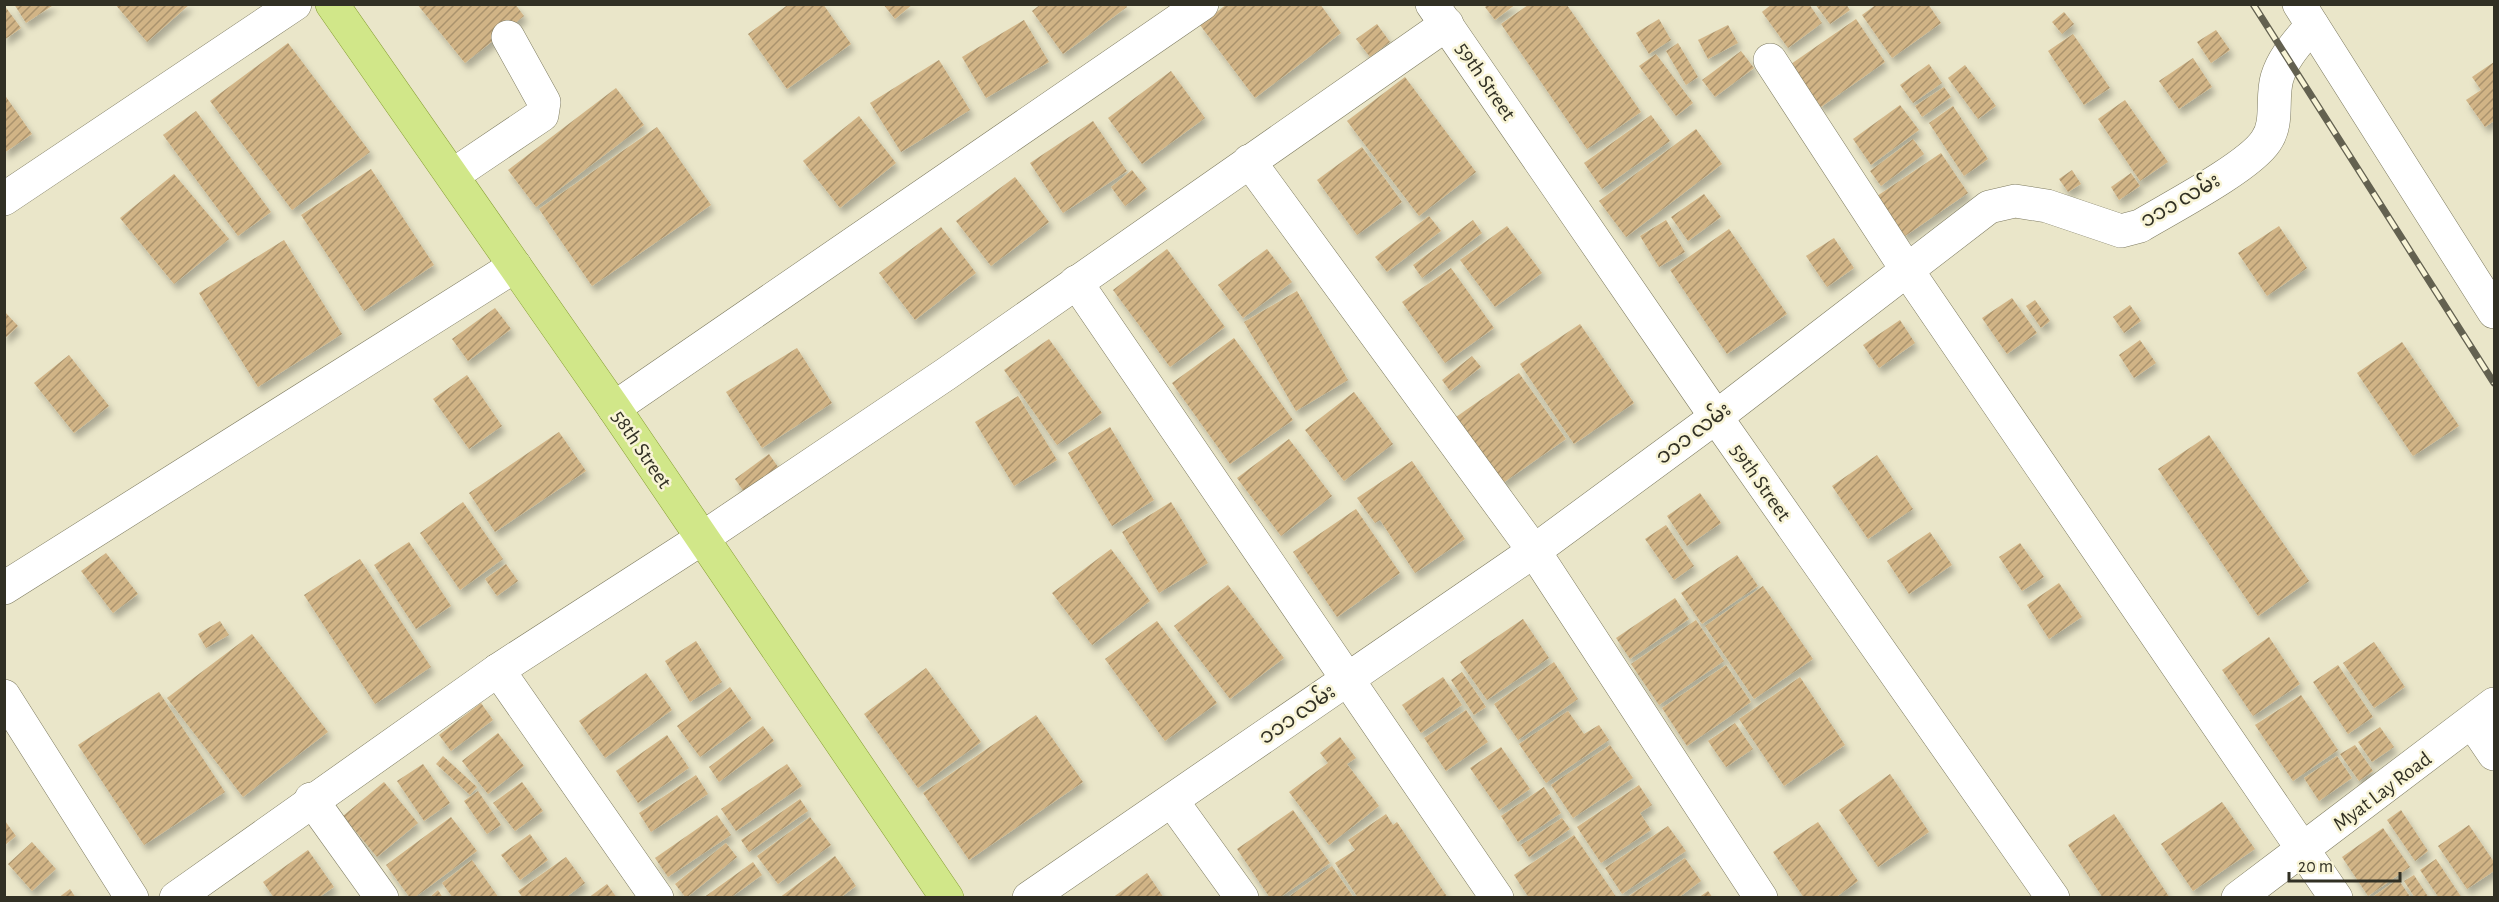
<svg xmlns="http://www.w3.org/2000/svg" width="2499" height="902" viewBox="0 0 2499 902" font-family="'Alegreya Sans','Noto Sans Myanmar',sans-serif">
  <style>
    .building { fill: url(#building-hatch); filter: url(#shadow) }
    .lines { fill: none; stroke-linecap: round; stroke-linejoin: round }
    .minor-casing { stroke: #7e7b60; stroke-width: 34 }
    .major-casing { stroke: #869d33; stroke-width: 34 }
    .minor { stroke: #fff; stroke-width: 33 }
    .major { stroke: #d1e789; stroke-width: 33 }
    .rail-casing { stroke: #636150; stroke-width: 7 }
    .rail { stroke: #f8f4d6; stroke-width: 4.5; stroke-dasharray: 14; stroke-linecap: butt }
    .labels { text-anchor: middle; stroke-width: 5; stroke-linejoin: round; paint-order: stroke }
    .street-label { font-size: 21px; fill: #313024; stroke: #f8f4d6 }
  </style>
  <defs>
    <pattern id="building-hatch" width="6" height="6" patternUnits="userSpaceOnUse" patternTransform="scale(1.5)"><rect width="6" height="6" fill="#d1b486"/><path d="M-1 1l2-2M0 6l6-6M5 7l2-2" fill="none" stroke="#aa936d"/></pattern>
    <filter id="shadow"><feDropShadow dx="3.5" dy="6" stdDeviation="3" flood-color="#0004"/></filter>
  </defs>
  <rect width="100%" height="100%" fill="#eae6c9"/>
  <g class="building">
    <path d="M14 4H55L26 23Z"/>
    <path d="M115 4H190L147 42Z"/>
    <path d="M417 4H515L524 16 465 63Z"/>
    <path d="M789 4H823L851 44 787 89 748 34Z"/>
    <path d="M883 4H913L895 19Z"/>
    <path d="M1041 4H1125L1127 7 1063 54 1032 11Z"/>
    <path d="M1227 4H1320L1341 33 1255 98 1200 25Z"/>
    <path d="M1489 4H1516L1495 20 1485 7Z"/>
    <path d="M1772 4H1809L1822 23 1788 48 1762 12Z"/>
    <path d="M1815 4H1846L1850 10 1830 24Z"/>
    <path d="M1877 4H1928L1941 23 1892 58 1862 15Z"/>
    <path d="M4 5 21 28 4 40Z"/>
    <path d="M1528 5H1567L1641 112 1587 149 1501 24Z"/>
    <path d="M2064 12 2074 24 2062 34 2052 22Z"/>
    <path d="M1659 19 1671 40 1649 54 1636 33Z"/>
    <path d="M1856 19 1885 62 1821 107 1791 64Z"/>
    <path d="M1024 20 1049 62 986 98 962 57Z"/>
    <path d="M1377 24 1390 42 1370 57 1356 39Z"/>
    <path d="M1728 25 1738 43 1708 59 1698 40Z"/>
    <path d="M2216 30 2230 50 2211 63 2197 42Z"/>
    <path d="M2073 34 2110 88 2084 105 2048 51Z"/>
    <path d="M288 43 370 152 292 210 210 101Z"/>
    <path d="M1678 43 1698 77 1686 85 1666 51Z"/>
    <path d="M1741 51 1754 68 1715 97 1702 80Z"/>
    <path d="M1656 54 1693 103 1676 116 1639 66Z"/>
    <path d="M2193 58 2212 87 2179 109 2159 81Z"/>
    <path d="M939 60 970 110 901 152 870 103Z"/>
    <path d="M2494 62V121L2485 127 2466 100 2481 90 2472 77Z"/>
    <path d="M1929 64 1942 83 1913 103 1900 85Z"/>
    <path d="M1965 65 1996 106 1978 119 1948 78Z"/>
    <path d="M1171 71 1205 118 1142 164 1108 118Z"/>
    <path d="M1405 77 1476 172 1419 216 1347 121Z"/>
    <path d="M1944 87 1951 97 1922 117 1915 106Z"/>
    <path d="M616 88 644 125 536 207 508 170Z"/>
    <path d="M4 94 32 134 4 153Z"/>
    <path d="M2125 100 2168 162 2140 181 2098 119Z"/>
    <path d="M1900 105 1919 130 1871 165 1853 139Z"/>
    <path d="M1953 106 1988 159 1964 176 1929 123Z"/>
    <path d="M196 111 271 212 238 236 163 135Z"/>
    <path d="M1651 115 1670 141 1602 189 1584 163Z"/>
    <path d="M859 116 896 163 840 208 803 161Z"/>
    <path d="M1093 121 1127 171 1063 213 1030 163Z"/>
    <path d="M657 127 711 205 592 286 539 209Z"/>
    <path d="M1696 129 1722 164 1626 237 1599 201Z"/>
    <path d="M1913 139 1924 154 1881 186 1870 171Z"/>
    <path d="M1362 147 1402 202 1357 235 1317 180Z"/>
    <path d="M1941 153 1968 193 1905 236 1877 196Z"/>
    <path d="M371 169 434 265 364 311 301 215Z"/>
    <path d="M1132 170 1147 189 1125 206 1111 187Z"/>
    <path d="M2072 170 2081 184 2068 192 2059 179Z"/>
    <path d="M2131 173 2140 186 2119 200 2111 187Z"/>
    <path d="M174 174 229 239 174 284 120 218Z"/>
    <path d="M1015 177 1049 222 991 266 956 221Z"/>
    <path d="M1704 194 1721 217 1688 241 1671 217Z"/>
    <path d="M1429 216 1441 231 1387 272 1375 257Z"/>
    <path d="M1473 220 1482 233 1422 278 1413 265Z"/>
    <path d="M1666 220 1685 252 1659 267 1640 236Z"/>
    <path d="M1507 226 1542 273 1495 307 1460 260Z"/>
    <path d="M2279 226 2307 268 2267 296 2238 253Z"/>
    <path d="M941 227 976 273 915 320 879 273Z"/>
    <path d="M1729 229 1787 314 1727 354 1670 270Z"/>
    <path d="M1834 238 1854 268 1827 287 1806 256Z"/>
    <path d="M284 240 342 334 258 387 199 293Z"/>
    <path d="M1167 249 1225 327 1170 367 1113 290Z"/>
    <path d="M1267 249 1292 282 1243 318 1218 285Z"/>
    <path d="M1451 268 1494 328 1445 363 1402 302Z"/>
    <path d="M1297 291 1348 380 1296 411 1244 322Z"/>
    <path d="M2012 298 2037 333 2007 354 1982 318Z"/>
    <path d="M2035 300 2050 321 2041 328 2026 306Z"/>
    <path d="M2130 305 2141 321 2124 333 2113 317Z"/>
    <path d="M495 308 511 329 468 361 452 339Z"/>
    <path d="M4 311 18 326 4 339Z"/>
    <path d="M1900 320 1915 343 1879 368 1863 345Z"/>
    <path d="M1580 324 1634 403 1574 444 1520 364Z"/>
    <path d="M1234 338 1293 420 1230 464 1172 383Z"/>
    <path d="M1049 339 1102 413 1057 445 1004 370Z"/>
    <path d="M2140 340 2156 363 2134 378 2119 355Z"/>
    <path d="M2402 342 2459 426 2413 456 2357 373Z"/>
    <path d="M797 348 832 403 762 448 726 392Z"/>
    <path d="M69 355 109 406 74 433 34 383Z"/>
    <path d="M1472 356 1481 367 1450 391 1442 380Z"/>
    <path d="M1519 373 1566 439 1503 483 1456 417Z"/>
    <path d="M467 375 502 426 469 449 433 399Z"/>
    <path d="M1354 392 1393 444 1344 481 1305 430Z"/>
    <path d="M1018 396 1057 460 1014 486 975 422Z"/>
    <path d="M1110 427 1154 500 1112 526 1068 453Z"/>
    <path d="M559 432 586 471 495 532 469 493Z"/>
    <path d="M2209 435 2309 581 2258 616 2158 469Z"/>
    <path d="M1289 439 1332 496 1281 536 1237 478Z"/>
    <path d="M769 454 783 474 749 499 735 479Z"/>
    <path d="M1877 455 1913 509 1868 539 1832 486Z"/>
    <path d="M1412 461 1465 539 1415 573 1380 520 1375 523 1357 498Z"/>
    <path d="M1700 493 1721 523 1687 546 1667 516Z"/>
    <path d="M463 502 503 559 460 590 420 533Z"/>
    <path d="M1171 502 1208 563 1159 593 1122 532Z"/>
    <path d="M1356 509 1400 573 1337 617 1293 552Z"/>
    <path d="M1666 525 1694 566 1674 580 1645 539Z"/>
    <path d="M1930 532 1952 565 1909 594 1887 561Z"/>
    <path d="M409 542 451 606 416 629 374 565Z"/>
    <path d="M2020 543 2044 577 2022 591 1999 557Z"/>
    <path d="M1111 549 1150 601 1092 645 1052 593Z"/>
    <path d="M106 553 138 594 113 613 81 571Z"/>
    <path d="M1737 555 1758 586 1702 624 1681 593Z"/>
    <path d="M360 559 431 667 375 704 304 595Z"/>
    <path d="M506 564 518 581 497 596 485 579Z"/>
    <path d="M2059 583 2082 617 2049 639 2027 605Z"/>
    <path d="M1228 585 1284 658 1230 699 1174 626Z"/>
    <path d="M1763 586 1813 659 1754 699 1705 626Z"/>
    <path d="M1675 598 1689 619 1630 659 1616 638Z"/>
    <path d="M1523 619 1549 658 1487 700 1460 662Z"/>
    <path d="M1696 620 1724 661 1659 705 1631 664Z"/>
    <path d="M220 621 229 635 206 648 198 634Z"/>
    <path d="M1157 621 1217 703 1165 741 1105 659Z"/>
    <path d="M252 634 328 732 243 797 167 698Z"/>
    <path d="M2269 637 2300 684 2253 716 2222 670Z"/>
    <path d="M696 641 722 682 690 702 665 661Z"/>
    <path d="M2374 642 2405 687 2374 708 2343 663Z"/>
    <path d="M1554 662 1578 699 1518 740 1494 704Z"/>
    <path d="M1726 665 1751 702 1687 746 1662 708Z"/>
    <path d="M2338 665 2373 717 2348 734 2313 682Z"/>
    <path d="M926 668 981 742 918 788 864 714Z"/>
    <path d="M1462 672 1486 707 1474 715 1451 680Z"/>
    <path d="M646 673 672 710 605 758 579 721Z"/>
    <path d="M1443 677 1462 705 1421 733 1402 705Z"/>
    <path d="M1800 677 1845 745 1784 786 1739 719Z"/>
    <path d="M730 687 752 719 700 757 677 726Z"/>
    <path d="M159 692 225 792 144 845 78 745Z"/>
    <path d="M2301 695 2338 750 2293 781 2255 725Z"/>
    <path d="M481 703 493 720 451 751 439 735Z"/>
    <path d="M1466 710 1488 742 1446 771 1424 738Z"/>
    <path d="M1568 711 1584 734 1599 725 1609 740 1546 783 1519 744Z"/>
    <path d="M1036 715 1083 782 969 860 923 793Z"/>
    <path d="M1735 723 1753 749 1726 767 1708 741Z"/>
    <path d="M763 726 774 741 719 782 709 767Z"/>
    <path d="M2380 727 2394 747 2372 762 2358 742Z"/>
    <path d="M498 733 524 766 488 794 462 761Z"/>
    <path d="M667 735 689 768 638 803 616 771Z"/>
    <path d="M1340 737 1356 758 1347 764 1379 806 1329 845 1289 792 1328 763 1320 753Z"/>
    <path d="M1610 745 1633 778 1573 818 1551 785Z"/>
    <path d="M2355 745 2373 771 2359 781 2340 754Z"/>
    <path d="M1501 747 1530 789 1499 810 1470 768Z"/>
    <path d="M443 756 477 787 470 795 436 764Z"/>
    <path d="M2337 756 2352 778 2319 801 2304 778Z"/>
    <path d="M423 764 450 803 424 821 397 781Z"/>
    <path d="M787 764 802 786 736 831 721 809Z"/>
    <path d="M1890 774 1929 832 1878 867 1839 810Z"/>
    <path d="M696 775 708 794 651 832 639 813Z"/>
    <path d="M384 782 418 823 377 857 343 816Z"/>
    <path d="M522 782 543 811 515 831 493 803Z"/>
    <path d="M1639 785 1652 805 1640 813 1651 830 1601 863 1577 827Z"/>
    <path d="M1544 787 1561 813 1518 842 1501 816Z"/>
    <path d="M478 791 501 825 487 834 464 801Z"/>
    <path d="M800 799 808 811 749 852 741 840Z"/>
    <path d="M2222 802 2255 849 2193 891 2161 844Z"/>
    <path d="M1293 810 1330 863 1279 898H1270L1237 849Z"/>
    <path d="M2401 810 2428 851 2415 861 2387 820Z"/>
    <path d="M1386 814 1393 825 1397 822 1448 898H1358L1335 863 1355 850 1348 840Z"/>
    <path d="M2114 814 2170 898H2103L2068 845Z"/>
    <path d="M717 815 731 835 668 877 655 858Z"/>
    <path d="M451 817 477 851 414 898H410L386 865Z"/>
    <path d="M810 817 831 845 778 884 757 856Z"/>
    <path d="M1562 818 1570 829 1529 857 1521 845Z"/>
    <path d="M5 821 16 836 5 845Z"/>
    <path d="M1818 822 1858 881 1835 898H1804L1773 852Z"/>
    <path d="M2469 825 2494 862V871L2467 889 2438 846Z"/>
    <path d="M1668 826 1686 851 1622 894 1605 868Z"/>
    <path d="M2383 828 2410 867 2368 896 2342 857Z"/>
    <path d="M530 834 548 860 520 880 501 855Z"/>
    <path d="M1574 835 1617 898H1529L1514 875Z"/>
    <path d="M32 842 56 869 32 891 8 864Z"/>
    <path d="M726 843 737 857 686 898 675 884Z"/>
    <path d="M308 850 334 887 318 898H274L263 882Z"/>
    <path d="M835 856 856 886 840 898H779Z"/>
    <path d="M566 857 585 883 565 898H523L518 891Z"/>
    <path d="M1685 858 1701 881 1678 898H1626Z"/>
    <path d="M2436 859 2462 898H2439L2420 870Z"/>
    <path d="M472 860 499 898H453L442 883Z"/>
    <path d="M753 862 762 875 730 898H703Z"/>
    <path d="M1332 866 1354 898H1287Z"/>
    <path d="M1147 873 1164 898H1112Z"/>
    <path d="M2414 875 2429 898H2415L2404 881Z"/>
    <path d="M2398 879 2411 898H2371Z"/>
    <path d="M607 884 617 898H588Z"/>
    <path d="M70 889 76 898H58Z"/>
    <path d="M438 890 443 898H429Z"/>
    <path d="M1708 891 1713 898H1698Z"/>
  </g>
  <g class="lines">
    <defs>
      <g id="minor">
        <path d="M1432 4 1716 417 2053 898"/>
        <path d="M2299 4 2494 312"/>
        <path d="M1770 60 1907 270 2336 898"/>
        <path d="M1249 161 1534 551 1761 898"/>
        <path d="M453 175 542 115 544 102 508 37"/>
        <path d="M4 199 295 4"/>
        <path d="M1076 282 1497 898"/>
        <path d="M614 408 1202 4"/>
        <path d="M4 588 515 266"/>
        <path d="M498 670 657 898"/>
        <path d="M4 696 132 898"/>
        <path d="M2473 723 2494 754"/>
        <path d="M311 799 382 898"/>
        <path d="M1172 801 1242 898"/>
        <path d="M176 898 498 670 701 539 946 374 1447 24"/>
        <path d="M1029 898 1534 551 1716 417 1989 207 2015 201 2047 206 2121 231 2140 226C2170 208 2249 167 2266 141 2279 123 2271 98 2277 78 2283 57 2299 41 2312 25"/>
        <path d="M2238 898 2494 704"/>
      </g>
      <path id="major" d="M332 4 614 408 947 898"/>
    </defs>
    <use href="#minor" class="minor-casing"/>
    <use href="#major" class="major-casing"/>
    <use href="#minor" class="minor"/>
    <use href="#major" class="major"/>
    <defs>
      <path id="rail" d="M2253 4 2494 383"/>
    </defs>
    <use href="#rail" class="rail-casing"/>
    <use href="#rail" class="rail"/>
  </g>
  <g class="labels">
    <g class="street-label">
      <text transform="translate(1486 81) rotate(56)" y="7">59th Street</text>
      <text transform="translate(2180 200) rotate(-30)" y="7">၁၁၁ လမ်း</text>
      <text transform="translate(1693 433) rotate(-37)" y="7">၁၁၁ လမ်း</text>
      <text transform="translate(642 449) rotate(56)" y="7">58th Street</text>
      <text transform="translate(1761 482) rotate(55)" y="7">59th Street</text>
      <text transform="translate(1297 714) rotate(-35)" y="7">၁၁၁ လမ်း</text>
      <text transform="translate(2382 791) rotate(-37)" y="7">Myat Lay Road</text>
    </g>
  </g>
  <rect width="2499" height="902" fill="none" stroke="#313024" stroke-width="12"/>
  <path d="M2289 872v9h111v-9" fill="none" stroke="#313024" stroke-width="3"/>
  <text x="2298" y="872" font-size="18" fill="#313024" stroke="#f8f4d6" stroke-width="4.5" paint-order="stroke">20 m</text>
</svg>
